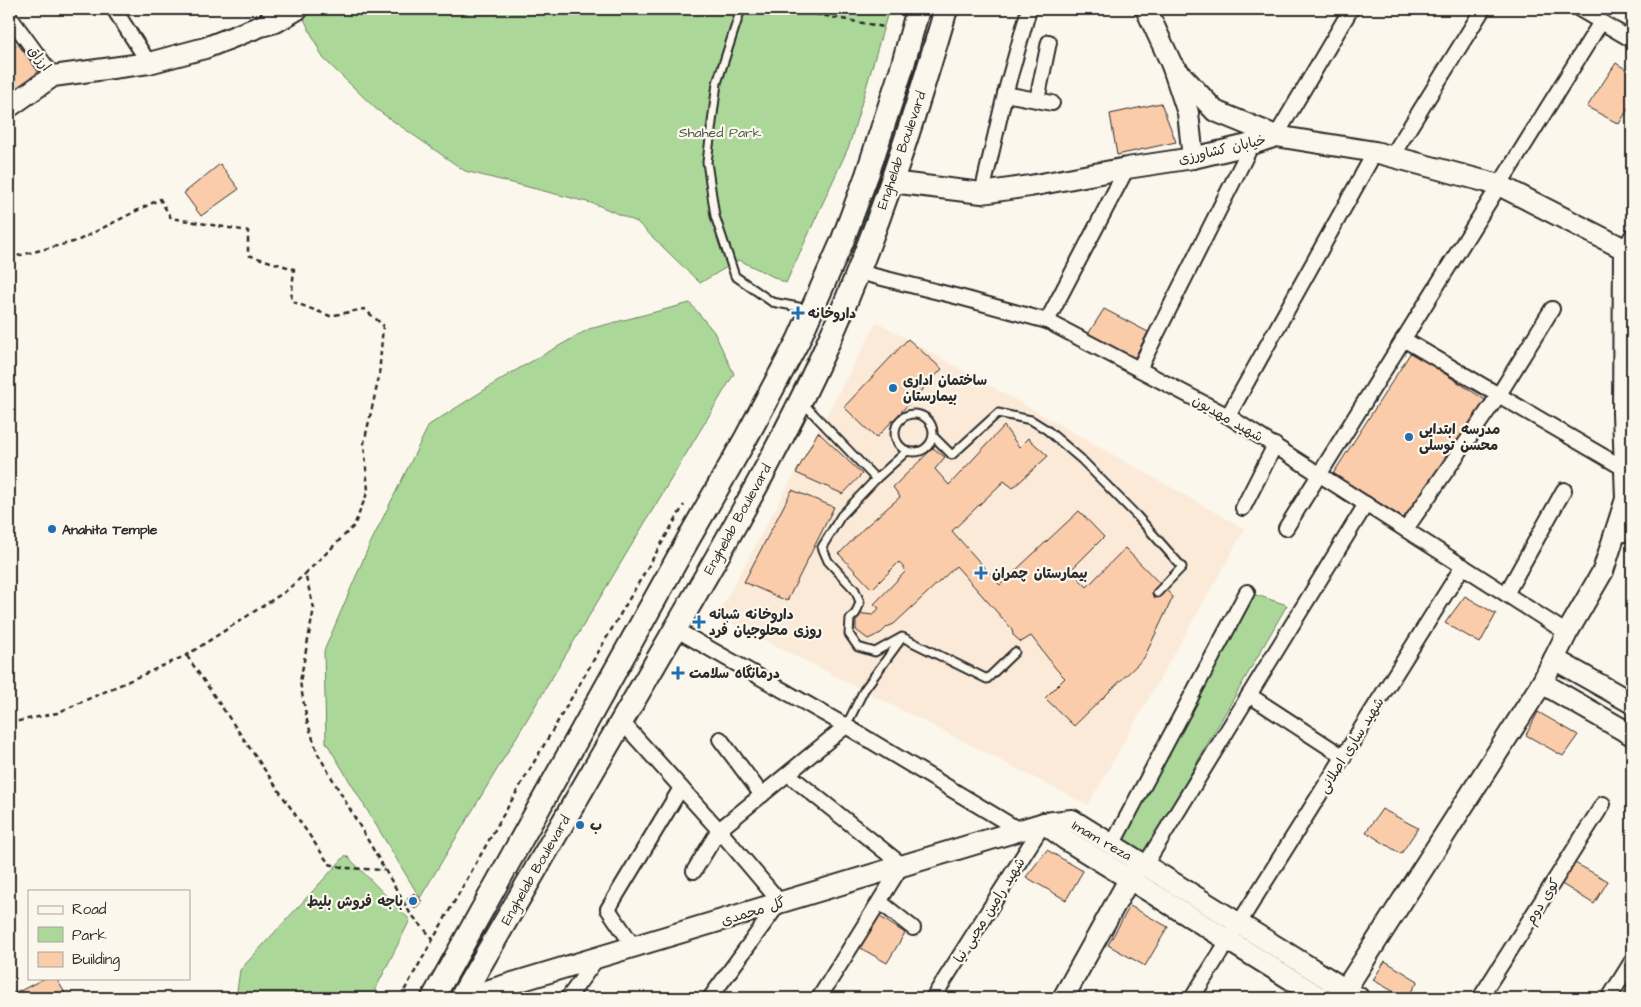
<svg xmlns="http://www.w3.org/2000/svg" width="1641" height="1007" viewBox="0 0 1641 1007" font-family="'Architects Daughter','Playpen Sans Arabic',sans-serif">
  <style>
    .built { fill: #fbead8 }
    .green { fill: #abd898; stroke: #6b8262 }
    .building { fill: #fbcca9; stroke: #2b2b2b }
    .lines { fill: none; stroke-linecap: round; stroke-linejoin: round }
    .lane-casing { stroke: #2b2b2b; stroke-width: 11 }
    .street-casing { stroke: #2b2b2b; stroke-width: 18 }
    .secondary-casing { stroke: #2b2b2b; stroke-width: 24 }
    .primary-casing { stroke: #2b2b2b; stroke-width: 26 }
    .path { stroke: #2b2b2b; stroke-width: 2.5; stroke-dasharray: 5 4; stroke-linecap: butt }
    .lane { stroke: #fbf7ec; stroke-width: 7 }
    .street { stroke: #fbf7ec; stroke-width: 14 }
    .secondary { stroke: #fbf7ec; stroke-width: 20 }
    .primary { stroke: #fbf7ec; stroke-width: 22 }
    .poi-dot { fill: #1f6fb2; stroke: #fbf7ec; stroke-width: 2 }
    .labels { text-anchor: middle; stroke-width: 4.5; stroke-linejoin: round; paint-order: stroke }
    .street-label { font-size: 14px; fill: #2b2b2b; stroke: #fbf7ec }
    .park-label { font-size: 14px; fill: #4b5646; stroke: #fbf7ec }
    .poi-label { font-size: 14px; font-weight: bold; fill: #2b2b2b; stroke: #fbf7ec; text-anchor: start }
  </style>
  <rect width="100%" height="100%" fill="#fbf7ec"/>
  <filter id="ink" filterUnits="userSpaceOnUse"><feTurbulence type="fractalNoise" baseFrequency=".02" numOctaves="2"/><feDisplacementMap in="SourceGraphic" scale="10" xChannelSelector="R" yChannelSelector="G"/><feConvolveMatrix kernelMatrix="1 2 1 2 8 2 1 2 1" color-interpolation-filters="sRGB"/></filter>
  <g filter="url(#ink)">
    <path class="built" d="M877 322 1245 529 1088 805 717 616Z"/>
    <g class="green">
      <path d="M315 9H889L849 146 786 283 739 260 700 283 637 222 595 204 465 171 376 109 323 58 302 15Z"/>
      <path d="M690 303 714 332 734 374 420 898 326 742 324 651 369 546 429 425 511 373 589 329Z"/>
      <path d="M1247 592 1287 605 1144 855 1119 842Z"/>
      <path d="M346 855 410 920 371 998H236L240 970Z"/>
    </g>
    <g class="building">
      <path d="M18 44 42 77 14 97 9 90V50Z"/>
      <path d="M1616 63 1632 73V102L1619 124 1587 107Z"/>
      <path d="M1161 103 1176 142 1117 155 1110 114Z"/>
      <path d="M220 164 239 189 201 216 184 193Z"/>
      <path d="M1104 309 1148 332 1133 361 1085 339Z"/>
      <path d="M908 339 942 369 876 438 844 407Z"/>
      <path d="M1411 352 1487 401 1405 519 1333 474Z"/>
      <path d="M1004 426 1019 447 1028 438 1048 456 1013 488 1004 481 952 531 1000 585 1079 511 1104 537 1071 570 1087 587 1125 548 1173 597 1144 658 1074 726 1045 698 1065 678 1057 670 1031 636 1021 642 1013 635 1012 629 956 566 894 624 887 627 881 633 868 639 856 630V613L873 615 879 608 874 604 906 571 899 562 872 589 839 554 864 528 900 497 893 487 933 448 945 457 935 469 949 485Z"/>
      <path d="M818 432 862 474 843 494 796 473Z"/>
      <path d="M792 490 834 507 787 601 744 582Z"/>
      <path d="M1465 596 1496 614 1480 643 1445 623Z"/>
      <path d="M1538 712 1578 735 1563 756 1526 735Z"/>
      <path d="M1382 809 1418 828 1401 854 1366 832Z"/>
      <path d="M1047 850 1083 871 1066 900 1026 877Z"/>
      <path d="M1573 862 1608 881 1594 904 1560 883Z"/>
      <path d="M414 893 423 902 415 909 407 899Z"/>
      <path d="M1130 906 1168 927 1145 966 1108 945Z"/>
      <path d="M877 915 905 933 887 963 857 946Z"/>
      <path d="M1385 961 1418 981 1407 998H1405L1373 980Z"/>
      <path d="M45 978H56L68 998H24L20 991Z"/>
      <path d="M20 990 24 998H9V995Z"/>
    </g>
    <g class="lines">
      <defs>
        <g id="lane">
          <path d="M741 9 717 83 707 162 715 216 735 276 772 302 809 309"/>
          <path d="M804 404 876 479"/>
          <circle cx="914" cy="433" r="19"/>
          <path d="M934 437 952 455 998 413 1031 420 1047 430 1081 459 1137 516 1182 567 1157 593"/>
          <path d="M907 451 876 479 841 516 822 547 828 561 855 590 860 602 856 613 850 619 849 634 858 647 875 652 902 637 987 679 1015 652"/>
          <path d="M846 726 864 690 902 638"/>
        </g>
        <g id="street">
          <path d="M114 9 149 63"/>
          <path d="M268 9 276 22"/>
          <path d="M1579 9 1632 40"/>
          <path d="M9 16 53 76"/>
          <path d="M1005 94 1052 103"/>
          <path d="M1037 100 1049 42"/>
          <path d="M1276 136 1351 9"/>
          <path d="M1392 156 1483 9"/>
          <path d="M982 193 1005 94 1029 9"/>
          <path d="M1624 249 1632 236"/>
          <path d="M858 272 963 298 1047 321 1228 416 1567 633"/>
          <path d="M1047 321 1127 168"/>
          <path d="M1403 339 1625 469"/>
          <path d="M1139 369 1252 144"/>
          <path d="M1228 416 1375 152"/>
          <path d="M1243 508 1275 445"/>
          <path d="M1286 528 1601 22"/>
          <path d="M1406 529 1498 396 1552 309"/>
          <path d="M1615 536 1632 532"/>
          <path d="M1506 594 1564 490"/>
          <path d="M675 629 846 726 1019 830"/>
          <path d="M1249 695 1344 757"/>
          <path d="M622 722 719 830 780 902 710 998"/>
          <path d="M720 739 762 795"/>
          <path d="M788 774 902 865 819 998"/>
          <path d="M1112 845 1247 592"/>
          <path d="M1145 865 1366 504"/>
          <path d="M694 871 719 830 846 726"/>
          <path d="M880 902 913 928"/>
          <path d="M634 947 608 909 681 788"/>
          <path d="M568 998 598 957"/>
          <path d="M933 998 1044 823"/>
          <path d="M1192 998 1463 566"/>
          <path d="M1480 998 1603 804"/>
          <path d="M1609 998 1632 961"/>
        </g>
        <g id="secondary">
          <path d="M1146 9 1172 65"/>
          <path d="M9 107 53 76 149 63 205 48 261 26 276 22 298 9"/>
          <path d="M1193 158 1188 113 1172 65 1215 111 1276 136"/>
          <path d="M891 182 982 193 1030 186 1127 168 1193 158 1252 144 1276 136 1375 152 1499 185 1632 253"/>
          <path d="M1554 659 1632 703"/>
          <path d="M1542 683 1632 735"/>
          <path d="M1044 823 1065 839 1321 998"/>
          <path d="M1345 990 1542 683 1567 633 1603 571 1626 499 1623 413 1624 249"/>
          <path d="M463 998 1044 823 1072 820 1359 998"/>
          <path d="M1063 998 1136 867"/>
        </g>
        <g id="primary">
          <path d="M433 998 689 538 746 438 798 341 842 242 867 175 902 68 918 9"/>
          <path d="M461 998C527 884 593 771 659 657 717 558 775 458 823 354 874 243 912 126 946 9"/>
        </g>
      </defs>
      <use href="#lane" class="lane-casing"/>
      <use href="#street" class="street-casing"/>
      <use href="#secondary" class="secondary-casing"/>
      <use href="#primary" class="primary-casing"/>
      <g class="path">
        <path d="M789 9 884 27"/>
        <path d="M9 258 77 241 160 199 171 218 248 231V255L294 269 291 301 330 316 364 309 383 325 379 377 364 443 368 491 354 526 305 574 314 608 300 682 307 721 318 754 410 913 433 939"/>
        <path d="M187 656 329 864 346 868 385 870"/>
        <path d="M9 723 57 713 187 655 286 591 305 574"/>
        <path d="M400 998 502 817 684 505"/>
      </g>
      <use href="#lane" class="lane"/>
      <use href="#street" class="street"/>
      <use href="#secondary" class="secondary"/>
      <use href="#primary" class="primary"/>
    </g>
  </g>
  <g class="poi-dot">
    <path d="M795.5 305.5h5v5h5v5h-5v5h-5v-5h-5v-5h5z"/>
    <circle cx="893" cy="388" r="5"/>
    <circle cx="1409" cy="437" r="5"/>
    <circle cx="52" cy="529" r="5"/>
    <path d="M978.5 565.5h5v5h5v5h-5v5h-5v-5h-5v-5h5z"/>
    <path d="M696.5 614.5h5v5h5v5h-5v5h-5v-5h-5v-5h5z"/>
    <path d="M675.5 665.5h5v5h5v5h-5v5h-5v-5h-5v-5h5z"/>
    <circle cx="580" cy="825" r="5"/>
    <circle cx="413" cy="901" r="5"/>
  </g>
  <g class="labels">
    <g class="street-label">
      <text transform="translate(40 58) rotate(53)" y="5">ارزاق</text>
      <text transform="translate(1222 149) rotate(-13)" y="5">خیابان کشاورزی</text>
      <text transform="translate(901 150) rotate(-71)" y="5">Enghelab Boulevard</text>
      <text transform="translate(1228 418) rotate(30)" y="5">شهید مهدیون</text>
      <text transform="translate(737 519) rotate(-61)" y="5">Enghelab Boulevard</text>
      <text transform="translate(1351 745) rotate(-58)" y="5">شهید ساری اصلانی</text>
      <text transform="translate(1102 840) rotate(30)" y="5">Imam reza</text>
      <text transform="translate(535 870) rotate(-60)" y="5">Enghelab Boulevard</text>
      <text transform="translate(1542 901) rotate(-58)" y="5">کوی دوم</text>
      <text transform="translate(989 910) rotate(-58)" y="5">شهید رامین محبی نیا</text>
      <text transform="translate(753 911) rotate(-17)" y="5">گل محمدی</text>
    </g>
    <g class="park-label">
      <text x="720" y="137">Shahed Park</text>
    </g>
    <g class="poi-label">
      <text x="808" y="318">داروخانه</text>
      <text x="903" y="385">ساختمان اداری<tspan x="903" dy="16">بیمارستان</tspan></text>
      <text x="1419" y="434">مدرسه ابتدایی<tspan x="1419" dy="16">محسن توسلی</tspan></text>
      <text x="62" y="534">Anahita Temple</text>
      <text x="992" y="578">بیمارستان چمران</text>
      <text x="709" y="619">داروخانه شبانه<tspan x="709" dy="16">روزی محلوجیان فرد</tspan></text>
      <text x="689" y="678">درمانگاه سلامت</text>
      <text x="590" y="830">ب</text>
      <text x="403" y="906" text-anchor="end">باجه فروش بلیط</text>
    </g>
  </g>
  <rect width="1641" height="1007" fill="none" stroke="#fbf7ec" stroke-width="30"/>
  <rect x="15" y="15" width="1611" height="977" fill="none" stroke="#2b2b2b" stroke-width="2" filter="url(#ink)"/>
  <rect x="28" y="890" width="162" height="90" fill="#fbf7ec" stroke="#a8a59f"/>
  <rect x="38" y="906" width="25" height="8" fill="#fbf7ec" stroke="#a8a59f"/>
  <text x="72" y="914" font-size="15" fill="#2b2b2b">Road</text>
  <rect x="38" y="927" width="25" height="15" fill="#abd898" stroke="#a8a59f"/>
  <text x="72" y="940" font-size="15" fill="#2b2b2b">Park</text>
  <rect x="38" y="952" width="25" height="15" fill="#fbcca9" stroke="#a8a59f"/>
  <text x="72" y="964" font-size="15" fill="#2b2b2b">Building</text>
</svg>
